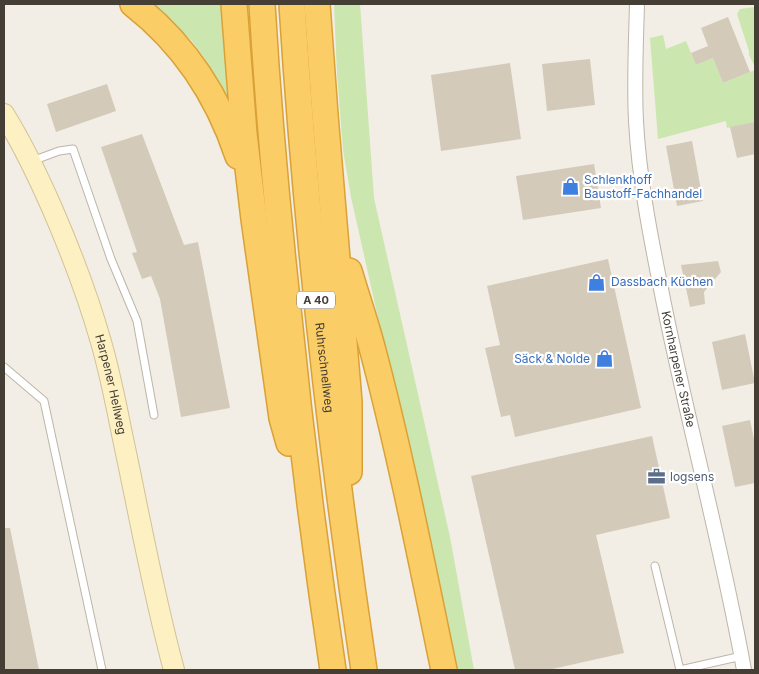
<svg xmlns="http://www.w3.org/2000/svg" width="759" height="674" viewBox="0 0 759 674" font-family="Inter,sans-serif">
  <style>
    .green { fill: #cbe6ae }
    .building { fill: #d3caba }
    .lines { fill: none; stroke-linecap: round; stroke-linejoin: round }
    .service-casing { stroke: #bdb6a8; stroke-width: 9 }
    .minor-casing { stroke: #bdb6a8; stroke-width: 16 }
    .secondary-casing { stroke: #d2c295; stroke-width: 22 }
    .motorway-casing { stroke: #daa137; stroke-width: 28 }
    .service { stroke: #fff; stroke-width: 7 }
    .minor { stroke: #fff; stroke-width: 14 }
    .secondary { stroke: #fdf1c3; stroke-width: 20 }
    .motorway { stroke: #fbcd67; stroke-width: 25 }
    .labels { text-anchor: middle; stroke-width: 4.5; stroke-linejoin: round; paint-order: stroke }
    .shield { fill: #fff; stroke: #7c7872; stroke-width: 1 }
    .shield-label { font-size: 11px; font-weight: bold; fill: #443e35 }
    .shop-label { font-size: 12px; fill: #366cbe; stroke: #fff; text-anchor: start }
    .street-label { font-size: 12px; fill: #443e35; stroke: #fff }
    .service-label { font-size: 12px; fill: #4e5e75; stroke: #fff; text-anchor: start }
  </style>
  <rect width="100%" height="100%" fill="#f2eee5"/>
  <g class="green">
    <path d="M149 4H222L230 104C218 82 207 59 191 40 178 27 164 15 149 4Z"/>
    <path d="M334 4H360L374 198 450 537 474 670H452L432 559 351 197 343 150 337 74Z"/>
    <path d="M755 7V67L749 55V51L737 14 740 9Z"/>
    <path d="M663 35 666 49 686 41 696 65 713 58 723 83 755 70V122L727 128 726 121 658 139 650 38Z"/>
  </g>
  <g class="building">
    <path d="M728 17 750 72 723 83 713 58 696 65 691 53 708 46 701 28Z"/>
    <path d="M590 59 595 105 547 111 542 64Z"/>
    <path d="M510 63 521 139 441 151 431 75Z"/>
    <path d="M107 84 116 111 56 132 47 104Z"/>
    <path d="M755 122V154L737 158 730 127Z"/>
    <path d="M142 134 184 245 198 242 230 408 181 417 160 299 151 276 142 279 132 253 137 252 101 147Z"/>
    <path d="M692 141 703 201 677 206 666 146Z"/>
    <path d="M594 164 601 208 523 220 516 176Z"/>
    <path d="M608 259 641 408 515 437 510 415 501 417 485 348 500 345 487 286Z"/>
    <path d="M718 261 721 272 704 292 705 304 690 307 681 265Z"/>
    <path d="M745 334 755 383 722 390 712 342Z"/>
    <path d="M750 420 755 444V483L735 487 722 426Z"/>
    <path d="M652 436 670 518 596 535 624 653 548 670H515L471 476Z"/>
    <path d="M4 528H10L39 670H4Z"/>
  </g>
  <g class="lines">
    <defs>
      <g id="service">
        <path d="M32 161 59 151 73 149 111 259 137 321 154 415"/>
        <path d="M4 367 44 401 102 670"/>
        <path d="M655 566 680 670"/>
        <path d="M680 670 742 656"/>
      </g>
      <g id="minor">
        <path id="s1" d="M637 4C636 43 634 82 636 121 639 178 650 234 661 289 686 417 721 542 744 670"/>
      </g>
      <g id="secondary">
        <path id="s2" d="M4 114C22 143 38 176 52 208 71 252 88 296 101 342 110 373 116 404 122 434 139 513 153 593 174 670"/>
      </g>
      <g id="motorway">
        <path d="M133 4C183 43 218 96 238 156"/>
        <path d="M234 4 244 134 254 219 282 418 289 443"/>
        <path d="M262 4C268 106 277 208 288 309 300 430 315 550 333 670"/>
        <path id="s3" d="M292 4C306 227 331 449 364 670"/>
        <path d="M317 4 325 115 349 402V472"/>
        <path d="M349 271C357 298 366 324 373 351 401 457 422 564 444 670"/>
      </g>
    </defs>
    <use href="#service" class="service-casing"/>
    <use href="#minor" class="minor-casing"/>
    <use href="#secondary" class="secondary-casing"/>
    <use href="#motorway" class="motorway-casing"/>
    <use href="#service" class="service"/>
    <use href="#minor" class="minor"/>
    <use href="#secondary" class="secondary"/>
    <use href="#motorway" class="motorway"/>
  </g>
  <defs>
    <symbol id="shop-bare" viewBox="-9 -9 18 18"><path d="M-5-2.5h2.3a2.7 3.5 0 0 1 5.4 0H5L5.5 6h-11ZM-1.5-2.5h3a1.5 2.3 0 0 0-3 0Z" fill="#3f7fe0" stroke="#fff" stroke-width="2.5" paint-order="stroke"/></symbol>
    <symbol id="office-bare" viewBox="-9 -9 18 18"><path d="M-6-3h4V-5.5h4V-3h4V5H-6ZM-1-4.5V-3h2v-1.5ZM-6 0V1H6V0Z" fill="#5c6f8a" stroke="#fff" stroke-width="2.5" paint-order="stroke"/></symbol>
  </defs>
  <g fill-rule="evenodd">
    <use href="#shop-bare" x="558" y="174" width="25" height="25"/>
    <use href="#shop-bare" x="584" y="270" width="25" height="25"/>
    <use href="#shop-bare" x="592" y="346" width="25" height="25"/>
    <use href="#office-bare" x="644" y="464" width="25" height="25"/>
  </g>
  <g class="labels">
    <rect class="shield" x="297" y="291.5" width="38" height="17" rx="4"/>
    <g class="shield-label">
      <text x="316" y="304">A 40</text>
    </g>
    <g class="shop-label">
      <text x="584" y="184">Schlenkhoff<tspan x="584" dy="14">Baustoff-Fachhandel</tspan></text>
      <text x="611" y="286">Dassbach Küchen</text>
      <text x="590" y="363" text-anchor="end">Säck &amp; Nolde</text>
    </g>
    <g class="street-label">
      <text dy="4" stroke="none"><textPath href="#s3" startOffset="365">Ruhrschnellweg</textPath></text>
      <text dy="4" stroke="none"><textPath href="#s1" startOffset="369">Kornharpener Straße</textPath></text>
      <text dy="4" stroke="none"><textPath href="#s2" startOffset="292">Harpener Hellweg</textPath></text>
    </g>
    <g class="service-label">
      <text x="670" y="481">logsens</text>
    </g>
  </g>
  <rect width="759" height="674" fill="none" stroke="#443e35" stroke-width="10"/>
</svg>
